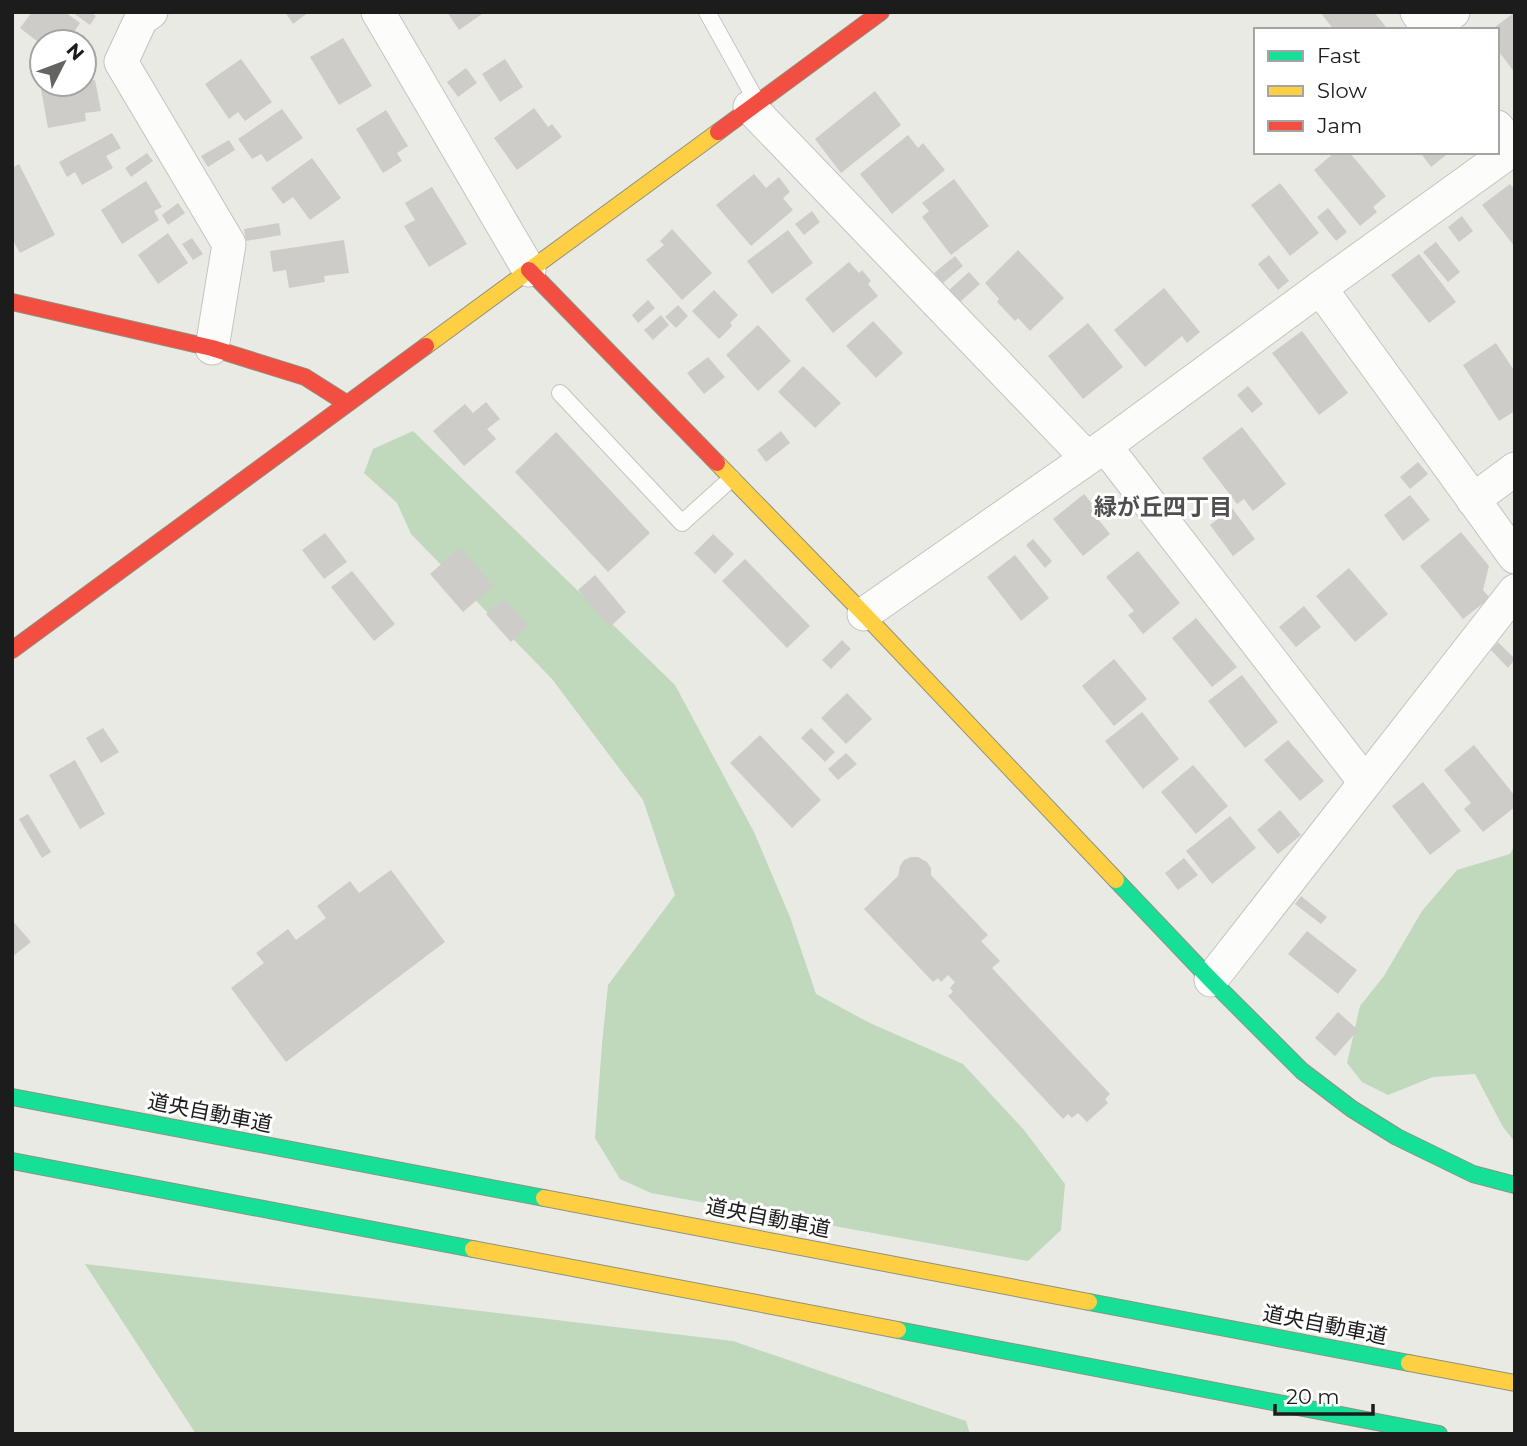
<svg xmlns="http://www.w3.org/2000/svg" width="1527" height="1446" viewBox="0 0 1527 1446" font-family="Montserrat,'Noto Sans JP',sans-serif">
  <style>
    .forest { fill: #c0d8bb }
    .building { fill: #cdccc8 }
    .lines { fill: none; stroke-linecap: round; stroke-linejoin: round }
    .lane-casing { stroke: #c3c3c1; stroke-width: 18 }
    .street-casing { stroke: #c3c3c1; stroke-width: 35 }
    .fast-casing { stroke: #8e937e; stroke-width: 18 }
    .slow-casing { stroke: #8e937e; stroke-width: 18 }
    .jam-casing { stroke: #8e937e; stroke-width: 18 }
    .lane { stroke: #fcfcfb; stroke-width: 16 }
    .street { stroke: #fcfcfb; stroke-width: 33 }
    .fast { stroke: #16e098; stroke-width: 16 }
    .slow { stroke: #ffcf43; stroke-width: 16 }
    .jam { stroke: #f24e42; stroke-width: 16 }
    .labels { text-anchor: middle; stroke-width: 6; stroke-linejoin: round; paint-order: stroke }
    .street-label { font-size: 21px; fill: #1c1c1c; stroke: #fff }
    .neighbourhood-label { font-size: 23px; font-weight: bold; fill: #4f4f4f; stroke: #fff }
  </style>
  <rect width="100%" height="100%" fill="#eaeae5"/>
  <g class="forest">
    <path d="M413 431 675 685 754 832 790 917 816 994 870 1023 963 1064 1024 1130 1065 1184 1061 1230 1028 1261 651 1193 620 1179 595 1138 602 1044 608 985 675 895 643 800 552 679 411 534 397 503 364 473 373 449Z"/>
    <path d="M1515 845V1142L1503 1127 1475 1074 1433 1077 1388 1095 1362 1082 1347 1063 1360 1006 1384 976 1422 911 1457 870 1510 854Z"/>
    <path d="M85 1264 733 1341 966 1421 970 1434H196Z"/>
  </g>
  <g class="building">
    <path d="M32 12H65L80 23 70 38 60 31 52 42H42V45L20 28Z"/>
    <path d="M72 12H90L96 16 90 25Z"/>
    <path d="M285 12H309L293 24Z"/>
    <path d="M447 12H485L459 30Z"/>
    <path d="M1320 12H1374L1386 27 1383 30H1334Z"/>
    <path d="M1515 12V73L1497 49V30H1491Z"/>
    <path d="M343 38 372 86 339 105 310 57Z"/>
    <path d="M241 59 272 102 245 121 238 112 229 119 205 84Z"/>
    <path d="M505 59 523 87 500 102 482 74Z"/>
    <path d="M466 68 477 83 458 97 447 82Z"/>
    <path d="M95 80 101 111 85 113 86 121 48 128 41 89 84 84V82Z"/>
    <path d="M875 91 901 125 841 173 815 139Z"/>
    <path d="M534 108 548 127 552 124 562 137 517 170 494 138Z"/>
    <path d="M282 109 303 138 267 162 261 154 252 159 238 139Z"/>
    <path d="M386 110 408 146 397 153 402 161 383 173 356 129Z"/>
    <path d="M112 133 121 148 106 156 113 168 82 185 75 172 67 177 59 162Z"/>
    <path d="M908 135 918 148 923 143 945 170 892 214 860 174Z"/>
    <path d="M229 140 235 150 208 167 201 156Z"/>
    <path d="M1335 152H1349L1386 196 1373 207 1377 212 1360 226 1314 170Z"/>
    <path d="M1420 152H1450L1431 167Z"/>
    <path d="M147 153 153 161 131 177 125 168Z"/>
    <path d="M312 158 341 198 310 220 293 197 283 204 271 188Z"/>
    <path d="M19 164 55 235 20 253 12 239V168Z"/>
    <path d="M754 174 766 188 779 177 790 192 783 198 793 210 751 246 716 205Z"/>
    <path d="M954 179 989 226 951 255 922 217 929 211 922 203Z"/>
    <path d="M146 181 162 207 154 211 159 220 122 244 101 210Z"/>
    <path d="M1280 183 1319 233 1290 256 1251 205Z"/>
    <path d="M1510 184 1515 190V247L1482 205Z"/>
    <path d="M432 187 467 244 429 267 404 226 415 220 405 203Z"/>
    <path d="M178 203 185 213 168 225 162 215Z"/>
    <path d="M1328 208 1347 232 1336 241 1317 217Z"/>
    <path d="M812 211 820 222 804 235 795 224Z"/>
    <path d="M1462 216 1473 231 1459 242 1448 227Z"/>
    <path d="M279 223 281 235 246 241 244 229Z"/>
    <path d="M672 229 712 273 682 300 646 260 664 245 660 241Z"/>
    <path d="M788 230 813 263 772 294 747 261Z"/>
    <path d="M168 233 188 263 158 284 138 255Z"/>
    <path d="M192 238 203 254 193 260 182 244Z"/>
    <path d="M344 240 349 273 324 276 325 282 289 288 286 270 273 272 270 251Z"/>
    <path d="M1436 242 1460 272 1448 282 1423 252Z"/>
    <path d="M1018 250 1064 298 1030 331 1018 318 1015 321 997 302 999 299 985 283Z"/>
    <path d="M1419 254 1456 302 1429 323 1391 275Z"/>
    <path d="M1269 255 1289 281 1278 290 1258 264Z"/>
    <path d="M955 256 963 266 943 283 934 273Z"/>
    <path d="M849 262 859 273 862 270 871 281 868 284 878 296 833 333 805 299Z"/>
    <path d="M969 272 980 284 960 302 949 290Z"/>
    <path d="M1164 288 1200 332 1187 343 1182 336 1145 367 1114 330Z"/>
    <path d="M714 290 738 315 730 323 732 326 719 339 692 311Z"/>
    <path d="M648 300 655 308 638 323 632 315Z"/>
    <path d="M678 305 688 316 676 328 665 317Z"/>
    <path d="M661 315 669 325 653 340 644 330Z"/>
    <path d="M873 321 903 353 876 378 846 346Z"/>
    <path d="M1088 323 1123 367 1083 399 1048 356Z"/>
    <path d="M758 325 791 361 758 391 726 355Z"/>
    <path d="M1302 331 1348 393 1319 415 1272 353Z"/>
    <path d="M1496 343 1515 372V411L1499 421 1463 365Z"/>
    <path d="M708 357 725 377 704 394 687 373Z"/>
    <path d="M803 366 841 403 815 428 778 392Z"/>
    <path d="M1248 386 1263 404 1252 413 1237 395Z"/>
    <path d="M486 402 500 419 487 429 496 439 464 466 433 431 465 404 473 413Z"/>
    <path d="M1242 427 1286 484 1253 511 1244 499 1237 504 1202 458Z"/>
    <path d="M781 431 790 443 766 462 757 450Z"/>
    <path d="M556 432 650 533 608 572 515 472Z"/>
    <path d="M1418 462 1428 474 1410 489 1400 477Z"/>
    <path d="M1084 494 1102 516 1098 519 1110 534 1083 556 1053 519Z"/>
    <path d="M1410 495 1430 520 1403 541 1384 515Z"/>
    <path d="M1232 508 1255 539 1233 556 1210 525Z"/>
    <path d="M1461 532 1489 566 1483 590 1490 598 1463 619 1420 566Z"/>
    <path d="M325 533 347 562 324 579 302 550Z"/>
    <path d="M713 534 734 554 715 574 694 553Z"/>
    <path d="M1033 539 1052 561 1045 568 1026 545Z"/>
    <path d="M460 548 493 586 463 612 430 574Z"/>
    <path d="M1138 551 1180 603 1143 634 1128 615 1134 611 1106 577Z"/>
    <path d="M1015 555 1049 598 1021 621 987 577Z"/>
    <path d="M745 559 810 626 787 648 722 581Z"/>
    <path d="M1349 568 1388 614 1355 642 1316 596Z"/>
    <path d="M352 571 395 624 374 641 331 587Z"/>
    <path d="M595 575 626 612 610 627 578 590Z"/>
    <path d="M504 599 528 626 511 642 486 614Z"/>
    <path d="M1304 606 1321 627 1296 647 1279 627Z"/>
    <path d="M1196 618 1237 667 1212 687 1172 638Z"/>
    <path d="M842 640 851 649 831 669 822 660Z"/>
    <path d="M1498 642 1515 659 1508 668 1491 650Z"/>
    <path d="M1114 659 1147 699 1114 726 1082 686Z"/>
    <path d="M1242 675 1278 722 1245 748 1208 701Z"/>
    <path d="M847 693 872 719 846 744 821 718Z"/>
    <path d="M1142 712 1179 759 1143 789 1105 741Z"/>
    <path d="M103 728 119 752 101 763 86 738Z"/>
    <path d="M811 728 835 752 825 762 801 738Z"/>
    <path d="M760 735 821 800 792 828 730 763Z"/>
    <path d="M1288 740 1324 781 1300 801 1264 760Z"/>
    <path d="M1474 745 1515 796V807L1483 832 1464 809 1471 803 1444 770Z"/>
    <path d="M846 753 857 764 838 780 828 769Z"/>
    <path d="M75 760 105 814 80 829 49 775Z"/>
    <path d="M1193 765 1228 806 1196 834 1161 792Z"/>
    <path d="M1423 782 1461 831 1430 855 1392 806Z"/>
    <path d="M1280 810 1301 835 1278 854 1257 830Z"/>
    <path d="M28 814 51 852 42 858 19 819Z"/>
    <path d="M1230 816 1256 848 1212 884 1186 851Z"/>
    <path d="M911 857H918L927 862 931 868V875L988 935 981 941 1000 961 992 968 1110 1094 1105 1099 1108 1103 1087 1122 1078 1113 1072 1118 1068 1114 1063 1119 948 996 953 992 950 988 955 982 948 975 941 982 938 978 933 982 864 909 898 876 900 866 904 860Z"/>
    <path d="M1184 858 1198 875 1178 890 1165 873Z"/>
    <path d="M391 870 445 942 286 1062 231 988 264 963 256 953 288 929 296 940 326 918 317 906 350 881 359 893Z"/>
    <path d="M1301 896 1327 917 1321 924 1295 904Z"/>
    <path d="M12 920 31 942 12 957Z"/>
    <path d="M1307 931 1357 970 1338 994 1288 954Z"/>
    <path d="M1338 1012 1358 1030 1335 1056 1315 1038Z"/>
  </g>
  <g class="lines">
    <defs>
      <g id="lane">
        <path d="M707 12 757 102"/>
        <path d="M560 393 682 523 732 478"/>
      </g>
      <g id="street">
        <path d="M151 12 141 19 121 62 229 244 212 348"/>
        <path d="M378 12 529 270"/>
        <path d="M1417 12 1429 30 1453 12"/>
        <path d="M750 107 1087 458"/>
        <path d="M1320 288 1513 149 1497 127"/>
        <path d="M1105 446 1365 782"/>
        <path d="M1473 500 1515 469"/>
        <path d="M864 614 1105 446 1320 288 1515 557"/>
        <path d="M1211 980 1515 591"/>
      </g>
      <g id="fast">
        <path d="M1116 880 1211 980 1302 1071 1352 1109 1397 1137 1473 1174 1515 1185"/>
        <path d="M12 1097 544 1198"/>
        <path d="M12 1161 473 1249"/>
        <path d="M1089 1302 1409 1363"/>
        <path d="M898 1330 1439 1434"/>
      </g>
      <g id="slow">
        <path d="M426 346 718 132"/>
        <path d="M717 463 864 614 1116 880"/>
        <path d="M544 1198 1089 1302"/>
        <path d="M473 1249 898 1330"/>
        <path d="M1409 1363 1515 1383"/>
      </g>
      <g id="jam">
        <path d="M718 132 881 12"/>
        <path d="M529 270 717 463"/>
        <path d="M12 302 212 348 305 377 346 403"/>
        <path d="M12 650 426 346"/>
      </g>
    </defs>
    <use href="#lane" class="lane-casing"/>
    <use href="#street" class="street-casing"/>
    <use href="#fast" class="fast-casing"/>
    <use href="#slow" class="slow-casing"/>
    <use href="#jam" class="jam-casing"/>
    <use href="#lane" class="lane"/>
    <use href="#street" class="street"/>
    <use href="#fast" class="fast"/>
    <use href="#slow" class="slow"/>
    <use href="#jam" class="jam"/>
  </g>
  <g class="labels">
    <g class="street-label">
      <text transform="translate(210 1113) rotate(11)" y="7">道央自動車道</text>
      <text transform="translate(768 1218) rotate(11)" y="7">道央自動車道</text>
      <text transform="translate(1325 1325) rotate(11)" y="7">道央自動車道</text>
    </g>
    <g class="neighbourhood-label">
      <text x="1163" y="515">緑が丘四丁目</text>
    </g>
  </g>
  <rect width="1527" height="1446" fill="none" stroke="#1c1c1c" stroke-width="28"/>
  <rect x="1254" y="28" width="245" height="126" fill="#ffffff" stroke="#a4a4a4" stroke-width="2"/>
  <rect x="1268" y="51" width="35" height="10" fill="#16e098" stroke="#a4a4a4" stroke-width="2"/>
  <text x="1317" y="63" font-size="21" fill="#1c1c1c">Fast</text>
  <rect x="1268" y="86" width="35" height="10" fill="#ffcf43" stroke="#a4a4a4" stroke-width="2"/>
  <text x="1317" y="98" font-size="21" fill="#1c1c1c">Slow</text>
  <rect x="1268" y="121" width="35" height="10" fill="#f24e42" stroke="#a4a4a4" stroke-width="2"/>
  <text x="1317" y="133" font-size="21" fill="#1c1c1c">Jam</text>
  <g transform="translate(63 63) rotate(48)"><circle r="33" fill="#ffffff" stroke="#a4a4a4" stroke-width="2"/>
  <path d="M0-5L12 26L0 18L-12 26Z" fill="#646462"/>
  <text y="-10" font-size="19" font-weight="bold" text-anchor="middle" fill="#1c1c1c">N</text>
  </g>
  <path d="M1275 1404v10h98v-10" fill="none" stroke="#1c1c1c" stroke-width="3.5"/>
  <text x="1286" y="1404" font-size="21" fill="#1c1c1c" stroke="#ffffff" stroke-width="5" paint-order="stroke">20 m</text>
</svg>
